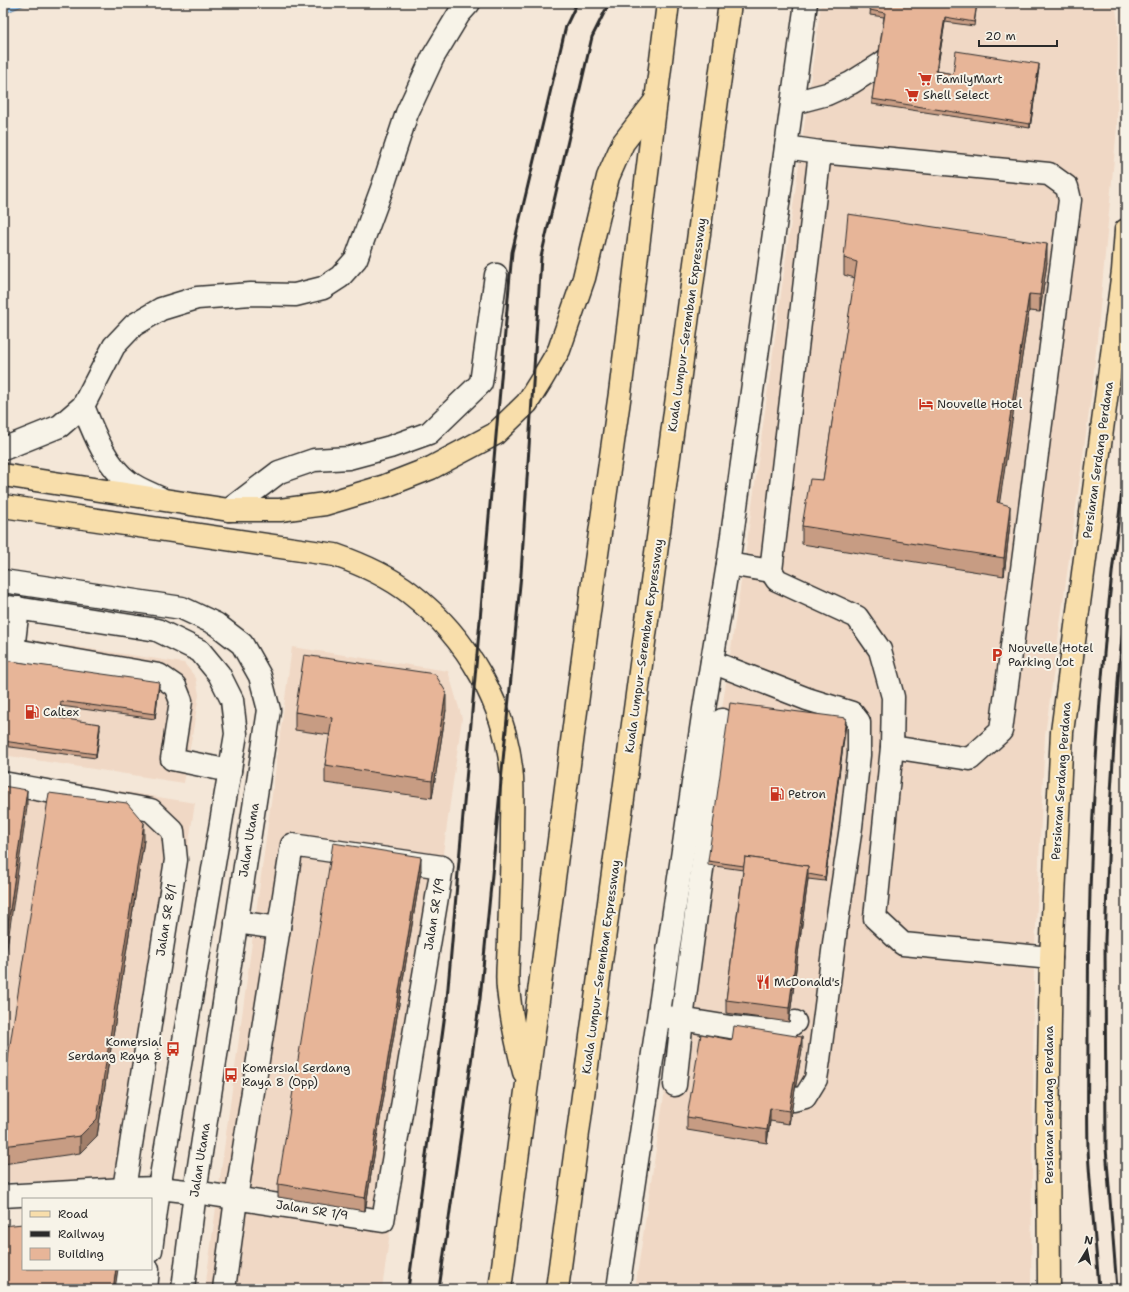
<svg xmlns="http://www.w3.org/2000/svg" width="1129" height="1292" viewBox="0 0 1129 1292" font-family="'Shantell Sans',sans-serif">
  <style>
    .built { fill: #f0d8c5 }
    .water { fill: #a2d4ff; stroke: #7290aa }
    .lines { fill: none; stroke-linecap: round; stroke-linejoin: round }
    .minor-casing { stroke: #2b2b2b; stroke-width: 25 }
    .major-casing { stroke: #2b2b2b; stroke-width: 25 }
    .highway-casing { stroke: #2b2b2b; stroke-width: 25 }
    .minor { stroke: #f7f3e8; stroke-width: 22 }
    .major { stroke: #f8deab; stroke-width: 22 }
    .highway { stroke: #f8deab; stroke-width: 22 }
    .rail { stroke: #2b2b2b; stroke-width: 3 }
    .wall { fill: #c79c83; stroke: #2b2b2b }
    .shaded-wall { fill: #a27f6a; stroke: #2b2b2b }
    .building { fill: #e7b598; stroke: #2b2b2b }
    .labels { text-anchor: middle; stroke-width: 4; stroke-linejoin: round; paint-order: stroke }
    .poi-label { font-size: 12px; fill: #2b2b2b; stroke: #f7f3e8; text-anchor: start }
    .street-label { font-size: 12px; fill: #2b2b2b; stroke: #f7f3e8 }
  </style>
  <rect width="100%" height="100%" fill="#f4e7d8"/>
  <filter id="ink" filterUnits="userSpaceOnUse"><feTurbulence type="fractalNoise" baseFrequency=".025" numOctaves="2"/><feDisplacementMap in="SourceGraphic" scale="8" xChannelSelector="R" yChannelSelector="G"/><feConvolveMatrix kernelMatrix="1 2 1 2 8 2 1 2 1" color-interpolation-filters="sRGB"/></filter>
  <g filter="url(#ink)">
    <g class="built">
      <path d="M821 3H1115L1118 21 1117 127 1093 382 1045 735 1034 968 1031 1289H635L747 542Z"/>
      <path d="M3 636 184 663 196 678 199 695 184 783 3 755Z"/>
      <path d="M292 647 448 671 462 718 382 1289H205Z"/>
      <path d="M3 772 195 803 136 1179 3 1182Z"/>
    </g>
    <path class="water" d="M3 3H29L3 14Z"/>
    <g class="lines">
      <defs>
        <g id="minor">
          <path d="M793 103 827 94 851 83 881 64 911 41 935 3"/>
          <path d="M786 147 820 152 1049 174 1067 187 1070 200 1001 731 970 759 892 747"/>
          <path d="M820 152 771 571 777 580 857 617 880 650 893 697 892 747 875 918 903 944 1051 958"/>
          <path d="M83 406C93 431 106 466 129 482 138 489 150 493 160 498"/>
          <path d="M3 449 60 426 83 406 114 346 134 325 161 309 197 298 251 294 295 295 323 288 340 277 356 259 384 183 407 113 433 57 459 14 469 3"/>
          <path d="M229 510 279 472 314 460 349 458 390 447 429 433 481 383 496 275"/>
          <path d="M728 564 771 571"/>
          <path d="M3 581 182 608 216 624 242 644 260 676 269 710 195 1192 183 1289"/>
          <path d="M3 606 157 630 200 651 219 674 232 700 236 734 159 1188 151 1250"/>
          <path d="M3 648 159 675 175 686 181 701 172 759 230 771"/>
          <path d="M13 650 18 608"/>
          <path d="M712 662 807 699 852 713 859 722V755L851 827 836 928 819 1060 816 1079 805 1097 793 1100"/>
          <path d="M3 783 151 810 173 831 176 860 124 1189"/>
          <path d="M236 922 279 928"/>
          <path d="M668 1017 730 1027 768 1031 785 1030 795 1022"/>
          <path d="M675 1085 682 1019 722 720"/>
          <path d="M3 1196 124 1189 159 1188 195 1192 383 1221 442 867 292 845 236 1199 224 1289"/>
          <path d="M126 1289 129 1269"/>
          <path d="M146 1289 148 1269"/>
          <path d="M618 1289 704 709 728 564 806 3"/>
        </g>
        <path id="major" d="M1049 1289 1048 1129 1051 958 1062 732 1123 271 1126 230"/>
        <g id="highway">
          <path d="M3 475 229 510H280L325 504 385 486 431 468 495 434 527 403 542 379 559 350 584 278 608 177 623 143 656 100"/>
          <path d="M3 506 335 555C361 564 387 575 410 593 467 637 507 705 512 778 513 795 512 812 512 829 512 865 510 902 509 938 509 955 506 973 508 989 511 1017 517 1045 524 1072"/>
          <path d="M500 1289 593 582 620 393 668 3"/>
          <path d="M557 1289 730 3"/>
        </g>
      </defs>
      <use href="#minor" class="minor-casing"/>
      <use href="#major" class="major-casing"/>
      <use href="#highway" class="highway-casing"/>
      <use href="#minor" class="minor"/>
      <use href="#major" class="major"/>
      <use href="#highway" class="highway"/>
      <g class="rail">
        <path d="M408 1289 447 999 512 252 566 26 577 3"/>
        <path d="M439 1289 480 999 521 574 541 257 592 37 609 3"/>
        <path d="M1099 1289C1096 1242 1090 1195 1088 1148 1087 1108 1088 1068 1088 1027 1088 839 1099 650 1126 464"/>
        <path d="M1117 1289 1106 1148 1105 940 1110 808 1119 667 1126 602"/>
      </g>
    </g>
    <g class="wall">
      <path d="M871 3H977L974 26 945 22 937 71 953 74 1039 68 1030 128 872 104V99L884 17 870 15Z"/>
      <path d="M844 258 1047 262 1040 312 1029 311 999 503 1010 523 1004 576 802 544V526L823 480 855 278 844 275Z"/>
      <path d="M3 660 159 686 155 719 61 706 60 719 100 729 96 758 3 746Z"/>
      <path d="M446 710 432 798 325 783V765L330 735 295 730V712Z"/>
      <path d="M846 723 825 881 808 879 789 1022 726 1013V1000L743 870 708 865V861Z"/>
      <path d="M144 840 97 1136 80 1153 3 1164V1090Z"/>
      <path d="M421 870 365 1211 278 1197V1184Z"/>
      <path d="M732 1040 802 1050 789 1124 770 1121 767 1143 687 1130V1117Z"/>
    </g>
    <g class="shaded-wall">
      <path d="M945 17V22L936 76V71Z"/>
      <path d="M1039 64V68L1030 128V124Z"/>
      <path d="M1047 244V262L1040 312V295Z"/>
      <path d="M1029 294V311L997 519V502Z"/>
      <path d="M1010 506V523L1004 576V558Z"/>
      <path d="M159 682V686L155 719V714Z"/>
      <path d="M446 692V710L432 798V781Z"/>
      <path d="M846 718V723L825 881V877Z"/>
      <path d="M100 724V729L96 758V754Z"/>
      <path d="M27 790V807L3 976V959Z"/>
      <path d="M144 823V840L97 1136 80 1153V1136Z"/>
      <path d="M421 857V870L365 1211V1198Z"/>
      <path d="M808 866V879L789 1022V1008Z"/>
      <path d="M802 1037V1050L789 1124V1111Z"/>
      <path d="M770 1108V1121L767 1143V1130Z"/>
      <path d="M116 1269H118L115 1289H113Z"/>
    </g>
    <g class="building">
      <path d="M871 3H977L974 22 945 17 936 71 953 74 956 51 1039 64 1030 124 872 99 885 13 870 10Z"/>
      <path d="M848 214 1047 244 1040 295 1029 294 997 502 1010 506 1004 558 802 526 810 479 823 480 857 262 844 258Z"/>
      <path d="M304 655 435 674 446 692 432 781 325 765 332 718 295 712Z"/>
      <path d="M3 660 159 682 155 714 61 701 59 718 100 724 96 754 3 741Z"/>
      <path d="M730 703 846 718 825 877 808 874V866L745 857 744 866 708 861Z"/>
      <path d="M3 786 27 790 3 959Z"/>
      <path d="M49 793 127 803 144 823 97 1119 80 1136 3 1146V1090Z"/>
      <path d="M333 843 421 857 365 1198 278 1184Z"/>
      <path d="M745 857 808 866 789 1008 726 1000Z"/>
      <path d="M734 1026 802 1037 789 1111 770 1108 767 1130 687 1117 701 1034 732 1040Z"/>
      <path d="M23 1224V1269H116L113 1289H3V1226Z"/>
    </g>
  </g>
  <defs>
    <symbol id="supermarket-bare" viewBox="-9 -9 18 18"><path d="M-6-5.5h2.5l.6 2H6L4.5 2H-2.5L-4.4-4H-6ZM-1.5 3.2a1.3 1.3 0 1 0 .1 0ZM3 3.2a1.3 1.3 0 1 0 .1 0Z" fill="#c8321e" stroke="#f7f3e8" stroke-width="2.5" paint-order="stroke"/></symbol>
    <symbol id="hotel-bare" viewBox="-9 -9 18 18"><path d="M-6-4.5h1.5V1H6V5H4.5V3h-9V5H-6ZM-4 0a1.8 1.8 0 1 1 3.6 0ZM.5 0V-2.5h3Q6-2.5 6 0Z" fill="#c8321e" stroke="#f7f3e8" stroke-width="2.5" paint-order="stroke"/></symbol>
    <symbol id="parking-bare" viewBox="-9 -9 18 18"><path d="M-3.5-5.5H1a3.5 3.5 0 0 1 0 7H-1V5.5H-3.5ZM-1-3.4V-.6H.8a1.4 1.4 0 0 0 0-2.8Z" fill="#c8321e" stroke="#f7f3e8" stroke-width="2.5" paint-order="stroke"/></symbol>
    <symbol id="fuel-bare" viewBox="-9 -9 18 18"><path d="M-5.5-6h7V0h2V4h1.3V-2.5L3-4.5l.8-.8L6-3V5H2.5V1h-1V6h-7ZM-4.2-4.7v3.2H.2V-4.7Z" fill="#c8321e" stroke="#f7f3e8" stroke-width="2.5" paint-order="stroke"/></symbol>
    <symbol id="restaurant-bare" viewBox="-9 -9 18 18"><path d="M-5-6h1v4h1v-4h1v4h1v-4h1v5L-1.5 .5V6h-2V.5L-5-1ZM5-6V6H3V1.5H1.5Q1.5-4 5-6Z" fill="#c8321e" stroke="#f7f3e8" stroke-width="2.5" paint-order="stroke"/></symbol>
    <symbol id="bus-bare" viewBox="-9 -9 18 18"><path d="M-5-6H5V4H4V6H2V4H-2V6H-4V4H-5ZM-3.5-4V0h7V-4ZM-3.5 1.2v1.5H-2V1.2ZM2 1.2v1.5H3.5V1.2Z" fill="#c8321e" stroke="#f7f3e8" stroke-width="2.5" paint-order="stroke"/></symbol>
  </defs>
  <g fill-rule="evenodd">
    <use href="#supermarket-bare" x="915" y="69" width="20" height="20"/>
    <use href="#supermarket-bare" x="902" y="85" width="20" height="20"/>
    <use href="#hotel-bare" x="916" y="394" width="20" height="20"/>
    <use href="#parking-bare" x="987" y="645" width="20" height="20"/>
    <use href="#fuel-bare" x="22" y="702" width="20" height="20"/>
    <use href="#fuel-bare" x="767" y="784" width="20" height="20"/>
    <use href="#restaurant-bare" x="753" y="972" width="20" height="20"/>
    <use href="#bus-bare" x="163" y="1039" width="20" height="20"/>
    <use href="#bus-bare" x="221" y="1065" width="20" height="20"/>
  </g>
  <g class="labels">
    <g class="poi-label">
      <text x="936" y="83">FamilyMart</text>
      <text x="923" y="99">Shell Select</text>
      <text x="937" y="408">Nouvelle Hotel</text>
      <text x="1008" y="652">Nouvelle Hotel<tspan x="1008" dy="14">Parking Lot</tspan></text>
      <text x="43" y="716">Caltex</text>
      <text x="788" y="798">Petron</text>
      <text x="774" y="986">McDonald's</text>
      <text x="162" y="1046" text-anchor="end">Komersial<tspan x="162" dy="14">Serdang Raya 8</tspan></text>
      <text x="242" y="1072">Komersial Serdang<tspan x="242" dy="14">Raya 8 (Opp)</tspan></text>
    </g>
    <g class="street-label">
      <text transform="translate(687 325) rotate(-82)" y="4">Kuala Lumpur–Seremban Expressway</text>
      <text transform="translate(1098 460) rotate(-82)" y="4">Persiaran Serdang Perdana</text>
      <text transform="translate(644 646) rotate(-82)" y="4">Kuala Lumpur–Seremban Expressway</text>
      <text transform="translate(1061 781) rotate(-86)" y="4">Persiaran Serdang Perdana</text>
      <text transform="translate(249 840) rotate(-81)" y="4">Jalan Utama</text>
      <text transform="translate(434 914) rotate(-81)" y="4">Jalan SR 1/9</text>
      <text transform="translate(166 920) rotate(-81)" y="4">Jalan SR 8/1</text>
      <text transform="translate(601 967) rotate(-82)" y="4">Kuala Lumpur–Seremban Expressway</text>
      <text transform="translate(1049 1105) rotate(-90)" y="4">Persiaran Serdang Perdana</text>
      <text transform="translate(200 1160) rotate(-81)" y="4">Jalan Utama</text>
      <text transform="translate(312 1210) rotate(9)" y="4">Jalan SR 1/9</text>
    </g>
  </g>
  <rect width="1129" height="1292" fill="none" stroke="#f7f3e8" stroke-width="16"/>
  <rect x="8" y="8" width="1113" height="1276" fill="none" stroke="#2b2b2b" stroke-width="1.5" filter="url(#ink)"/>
  <rect x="22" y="1198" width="130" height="72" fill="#f7f3e8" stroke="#a5a39c"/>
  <rect x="30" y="1211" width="20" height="6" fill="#f8deab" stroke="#a5a39c"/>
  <text x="58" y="1218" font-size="12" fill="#2b2b2b">Road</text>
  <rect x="30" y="1231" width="20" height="6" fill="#2b2b2b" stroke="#a5a39c"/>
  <text x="58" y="1238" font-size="12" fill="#2b2b2b">Railway</text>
  <rect x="30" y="1248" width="20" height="12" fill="#e7b598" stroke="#a5a39c"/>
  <text x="58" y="1258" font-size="12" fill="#2b2b2b">Building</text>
  <g transform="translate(1087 1250) rotate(10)" stroke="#f7f3e8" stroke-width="3" paint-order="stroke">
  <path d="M0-3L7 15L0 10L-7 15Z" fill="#2b2b2b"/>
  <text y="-6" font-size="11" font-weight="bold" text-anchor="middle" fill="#2b2b2b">N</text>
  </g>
  <path d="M979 40v6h78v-6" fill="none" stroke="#2b2b2b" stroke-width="2"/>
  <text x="985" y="40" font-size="12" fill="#2b2b2b" stroke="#f7f3e8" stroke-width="3" paint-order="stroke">20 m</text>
</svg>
